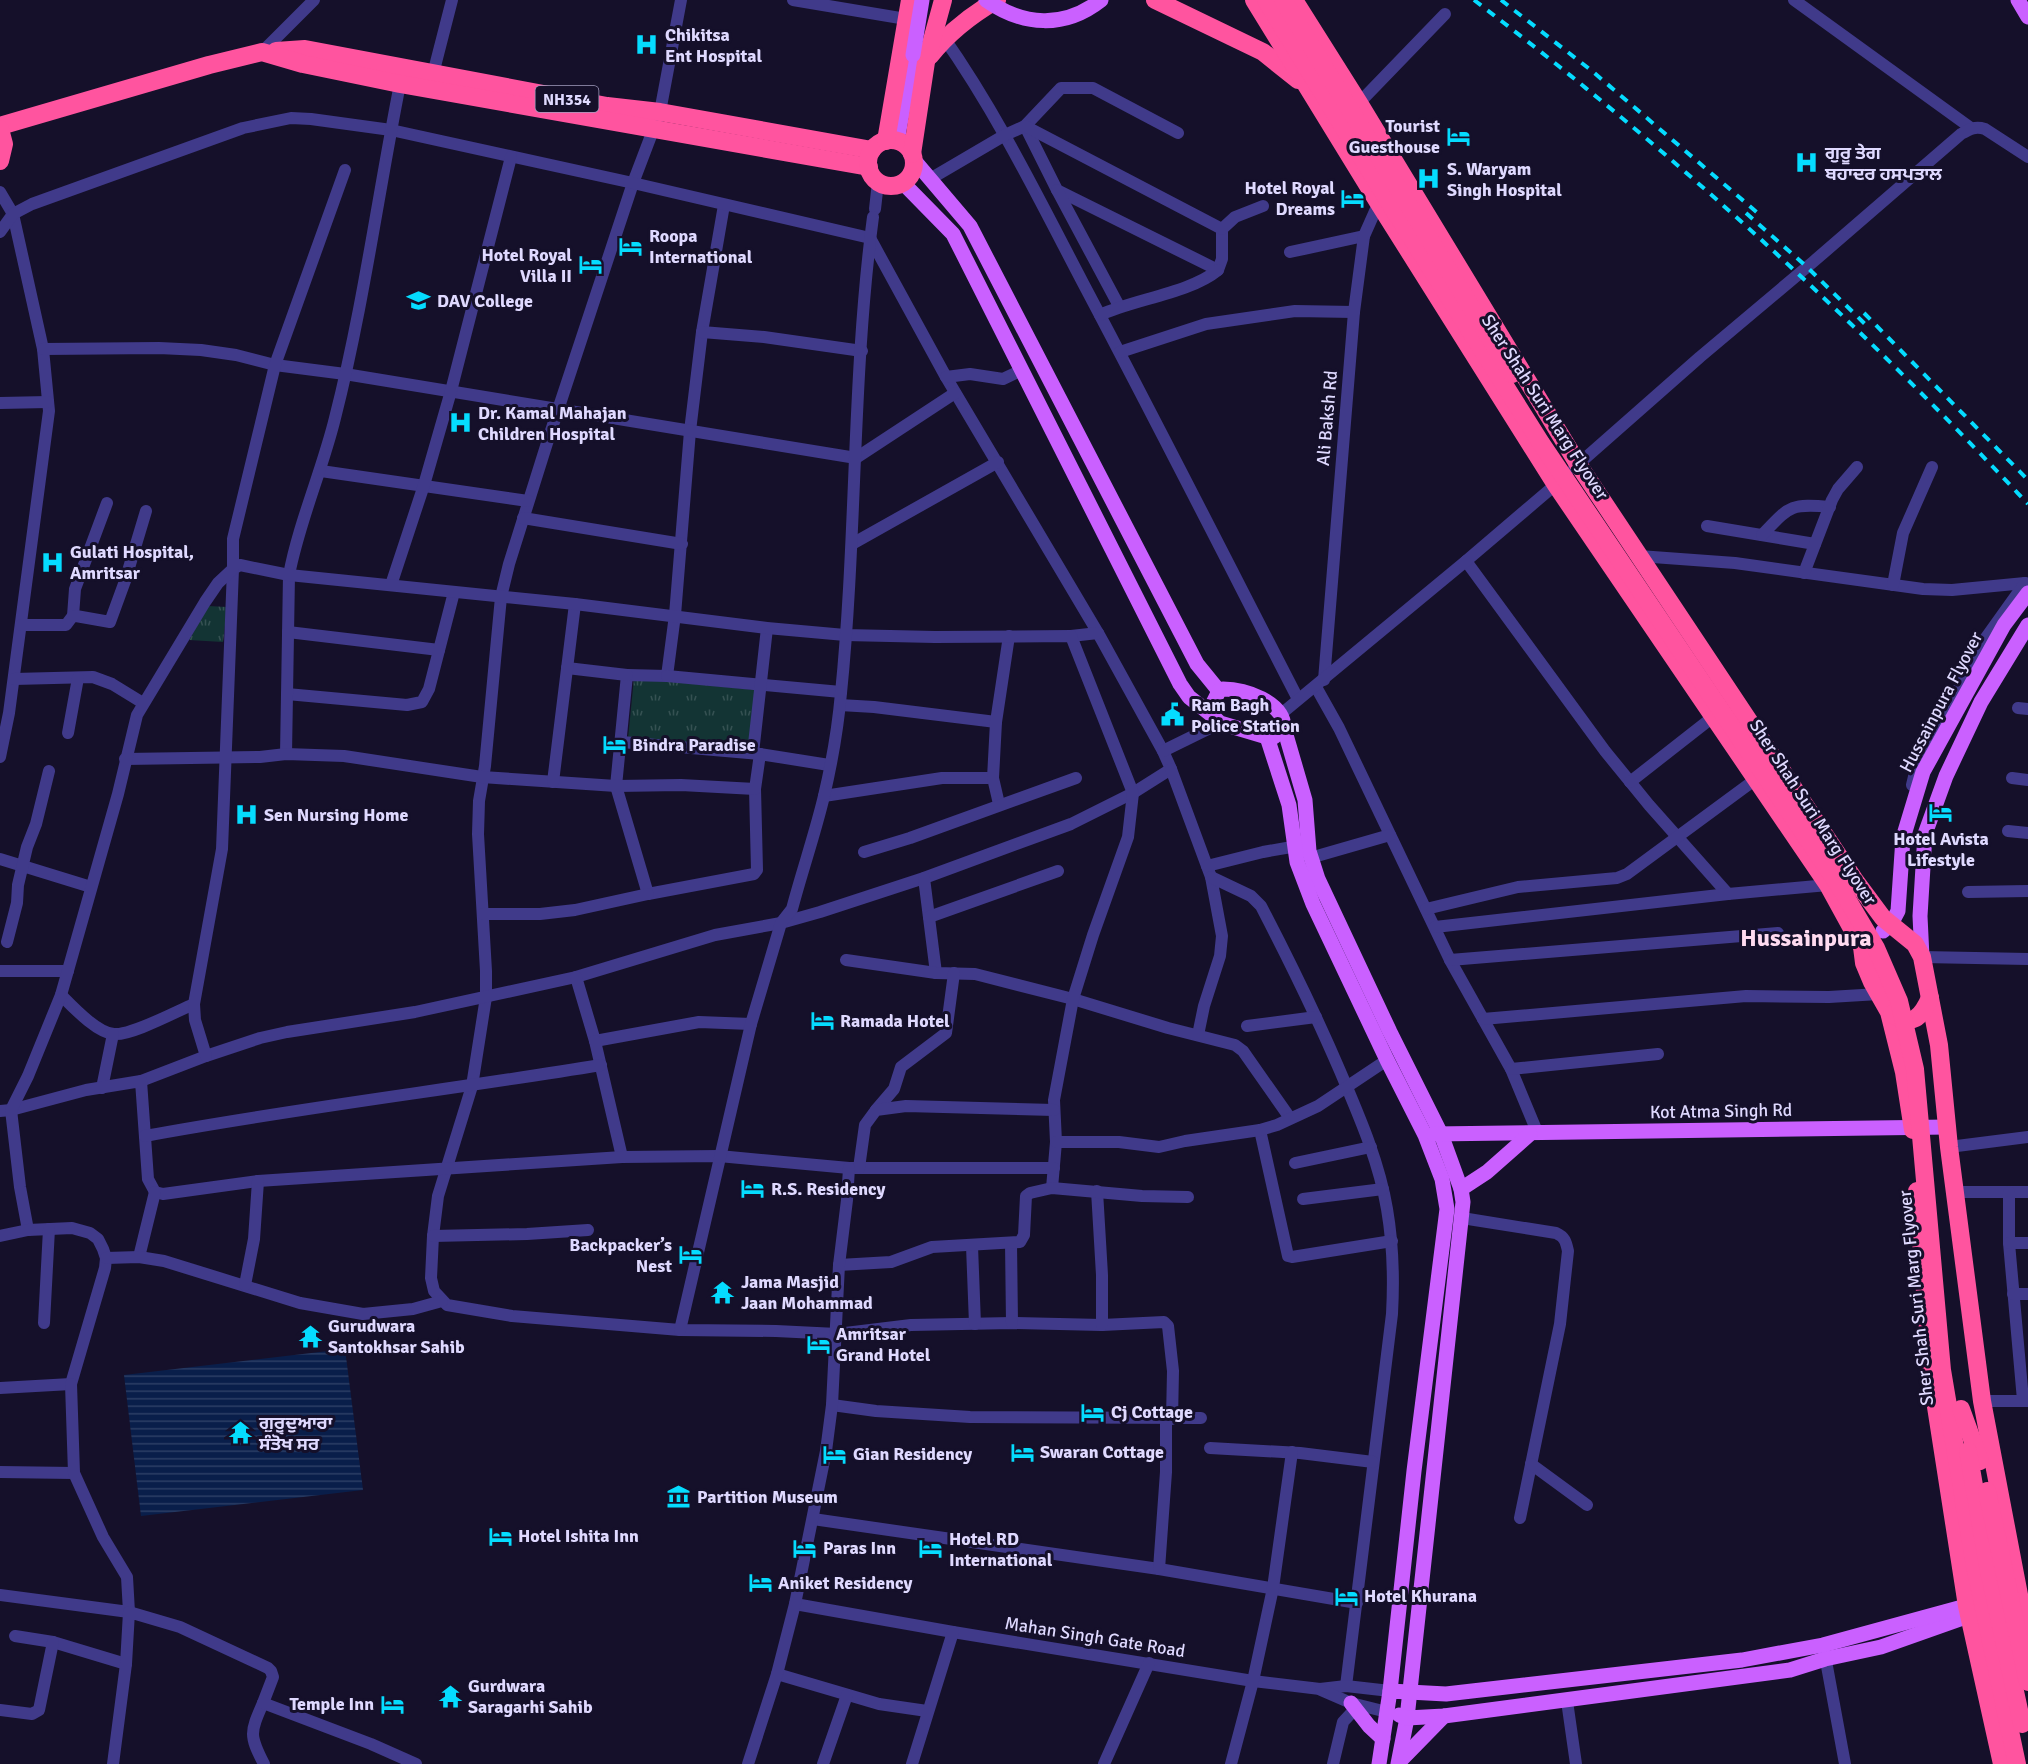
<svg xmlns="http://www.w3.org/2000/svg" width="2028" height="1764" viewBox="0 0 2028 1764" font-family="Signika,'Noto Sans Gurmukhi',sans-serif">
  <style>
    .park { fill: url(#park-tufts) }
    .water { fill: url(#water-rules) }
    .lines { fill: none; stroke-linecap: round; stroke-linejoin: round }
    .minor { stroke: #403a8a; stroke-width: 12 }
    .major { stroke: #ca60ff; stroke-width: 15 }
    .highway { stroke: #ff549f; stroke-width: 18 }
    .rail { stroke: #05dcff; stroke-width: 4; stroke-dasharray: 9 8; stroke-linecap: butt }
    .major-bridge { stroke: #ca60ff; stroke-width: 15 }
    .highway-bridge { stroke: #ff549f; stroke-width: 18 }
    .labels { text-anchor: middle; stroke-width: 6; stroke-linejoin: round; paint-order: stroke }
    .shield { fill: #15102a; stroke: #a29dbf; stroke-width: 1.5 }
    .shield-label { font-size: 16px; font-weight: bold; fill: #dfd9ff }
    .poi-label { font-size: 18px; font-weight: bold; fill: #dfd9ff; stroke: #15102a; text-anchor: start }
    .street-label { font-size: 18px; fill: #dfd9ff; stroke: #15102a }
    .district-label { font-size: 24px; font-weight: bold; fill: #ffdbf0; stroke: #15102a }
  </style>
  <defs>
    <pattern id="park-tufts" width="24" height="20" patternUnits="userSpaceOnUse" patternTransform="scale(1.5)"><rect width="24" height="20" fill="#133434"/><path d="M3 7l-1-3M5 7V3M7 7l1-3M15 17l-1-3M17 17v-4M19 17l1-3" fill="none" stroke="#355152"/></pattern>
    <pattern id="water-rules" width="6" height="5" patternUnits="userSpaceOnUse" patternTransform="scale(1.5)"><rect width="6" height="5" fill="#091e4a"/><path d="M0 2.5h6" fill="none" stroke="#2c3e65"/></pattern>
  </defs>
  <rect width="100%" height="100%" fill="#15102a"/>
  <g class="park">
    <path d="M208 606 227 607 223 642 189 640Z"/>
    <path d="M634 678 756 690 750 751 628 739Z"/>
  </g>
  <path class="water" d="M345 1349 363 1490 141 1516 124 1375Z"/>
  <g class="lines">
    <g class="minor">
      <path d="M681 0 660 112 633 183 547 443 509 564 501 597 485 766 479 801 478 834 486 971V997L472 1086 438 1196 433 1236 431 1278 434 1291 447 1305 512 1316 680 1330 776 1331 837 1334 911 1325 1012 1323 1102 1325 1164 1322 1168 1326 1173 1371 1172 1419"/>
      <path d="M793 0 912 20"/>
      <path d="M1794 0 1971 128"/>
      <path d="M942 35C997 113 1039 199 1083 283 1156 421 1227 561 1298 699"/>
      <path d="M262 52 314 0"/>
      <path d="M433 74 452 0"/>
      <path d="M1359 103 1445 14"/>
      <path d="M1178 133 1093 88H1061L1025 126 1057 190 1218 270 1222 259V229"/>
      <path d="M930 179 1005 135 1025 126 1222 229 1235 217 1263 206"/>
      <path d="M1057 190 1119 306"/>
      <path d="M0 192 13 214 43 349 49 411 9 713 0 757"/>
      <path d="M724 205 702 332 690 431 675 615 667 676 627 675 616 786 648 894 754 874 757 870 755 789"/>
      <path d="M875 209 878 182"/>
      <path d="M0 232 13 214 32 204 243 128 291 118 311 119 391 130 633 183 870 238 946 377 1098 633 1163 751 1171 769 1133 793 1071 824 924 878 820 912 781 923 715 935 576 977 415 1012 287 1032 260 1038 206 1056 141 1081"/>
      <path d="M1290 252 1364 236"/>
      <path d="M1100 315C1135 299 1190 293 1218 270"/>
      <path d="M702 332 764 337 862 351"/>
      <path d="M43 349 159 348 201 350 236 355 275 365 345 374 856 458 955 393"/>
      <path d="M1120 352 1206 324 1295 311 1354 312"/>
      <path d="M946 377 970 374 1003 379 1022 370"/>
      <path d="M0 403 48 402"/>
      <path d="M1574 468 1700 357 1813 262 1961 134C1970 129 1975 126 1985 129L2028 157"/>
      <path d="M321 471 528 501"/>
      <path d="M523 518 682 544"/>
      <path d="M1707 526 1815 544"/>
      <path d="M1762 535C1789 507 1789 503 1830 507"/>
      <path d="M852 544 998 462"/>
      <path d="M1639 556 1735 563 1923 589 1952 590 2025 583"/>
      <path d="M1466 561 1605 751 1649 805 1728 894"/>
      <path d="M1804 573 1832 500 1838 489 1857 467"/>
      <path d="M391 585 424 485 451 391 511 157"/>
      <path d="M1893 585 1903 533 1932 467"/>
      <path d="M73 616 75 589 107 503"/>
      <path d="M21 625H66L72 617 76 616 110 622 125 581 146 511"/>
      <path d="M288 632 439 650"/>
      <path d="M1071 636 1098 633"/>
      <path d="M567 668 627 675"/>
      <path d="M667 676 841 692"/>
      <path d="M14 679 93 677 112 684 143 703"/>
      <path d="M1324 680 1354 312 1364 236 1380 200"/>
      <path d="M1316 687 1339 728 1450 960 1511 1069 1538 1134"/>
      <path d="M287 694 407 705 422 702 429 689 454 592"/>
      <path d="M840 705 874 707 996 722"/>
      <path d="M2018 708 2028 709"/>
      <path d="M1281 714 1466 561 1561 480"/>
      <path d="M68 733 78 678"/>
      <path d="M622 742 760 754"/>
      <path d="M1163 751 1220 723"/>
      <path d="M753 753 767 628"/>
      <path d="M286 754 289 575C299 522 322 471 335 418 363 308 378 195 400 84"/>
      <path d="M125 759 260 757 286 754 344 756 482 777 616 786 681 785 755 789 760 754 829 765"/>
      <path d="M1171 769 1211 877 1222 936 1220 956 1204 1006 1198 1035"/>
      <path d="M2012 778 2028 780"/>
      <path d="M553 782 575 604"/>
      <path d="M1630 782 1713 717"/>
      <path d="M1912 785 1918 760 1952 702 1980 646 2025 583"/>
      <path d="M824 796 942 778H993"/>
      <path d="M999 804 993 778 996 722 1009 636"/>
      <path d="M2008 831 2028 833"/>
      <path d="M864 852 910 838 1076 778"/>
      <path d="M1310 858 1390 835"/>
      <path d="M0 859 91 887"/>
      <path d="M1207 866 1263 852 1303 845"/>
      <path d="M1211 877 1251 896 1261 906C1289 960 1316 1015 1340 1071 1359 1116 1379 1161 1387 1209 1393 1244 1394 1278 1392 1314L1346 1686"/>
      <path d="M924 878 936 973"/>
      <path d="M1968 892 2028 891"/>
      <path d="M1426 909 1518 887 1617 878 1627 874 1756 779"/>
      <path d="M483 914H540L575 910 648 894"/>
      <path d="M929 917 1058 871"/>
      <path d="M1435 927 1728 894 1828 885"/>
      <path d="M7 942 17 903 18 885 27 847 36 824 49 771"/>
      <path d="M1922 957 2028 959"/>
      <path d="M846 960 936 973 975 974 1073 999 1168 1028 1235 1045 1243 1051 1290 1118"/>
      <path d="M1450 960 1778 933"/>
      <path d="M0 971H68"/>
      <path d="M576 977 595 1041 699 1022 751 1024"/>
      <path d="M61 995C73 1007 97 1033 114 1034 131 1036 177 1011 194 1004"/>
      <path d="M1483 1019 1746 996 1829 997 1879 994"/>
      <path d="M1247 1026 1316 1017"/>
      <path d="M595 1041 622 1157"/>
      <path d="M206 1056 195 1020 194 1004 222 849 233 569 240 565 289 575 575 604 767 628 845 635 935 637 1071 636 1133 793 1128 837 1093 935 1073 999 1054 1100 1056 1142 1052 1188"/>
      <path d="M1511 1069 1658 1054"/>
      <path d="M102 1088 113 1034"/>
      <path d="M876 1110 894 1089 901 1067 946 1033 954 973"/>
      <path d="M0 1111 11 1110 86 1090 141 1081 148 1179 155 1192 163 1194 258 1181 622 1157 719 1156 849 1168H1054"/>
      <path d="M1260 1130 1288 1256 1292 1257 1392 1241"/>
      <path d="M145 1136C296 1108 449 1090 601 1065"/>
      <path d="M1056 1142H1119L1159 1147 1185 1141 1260 1130 1277 1125 1318 1106 1387 1060"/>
      <path d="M1949 1147 2028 1137"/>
      <path d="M1295 1163 1371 1147"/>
      <path d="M859 1168 865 1125 876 1110 906 1106 1054 1110"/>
      <path d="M1097 1191 1102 1275V1325"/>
      <path d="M1955 1192H2028"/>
      <path d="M2009 1192V1243L2023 1400"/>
      <path d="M1303 1199 1383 1189"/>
      <path d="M1462 1218 1556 1233C1565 1237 1566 1242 1568 1251L1560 1324 1520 1518"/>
      <path d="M28 1230 20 1187 11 1110 28 1076 61 995 118 794 137 715 205 602 218 583 233 569V539L275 365 345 170"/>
      <path d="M0 1236 28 1230 72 1228 90 1233 98 1239 103 1249 106 1258 105 1268 71 1384 0 1388"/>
      <path d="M433 1236 527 1234 588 1230"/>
      <path d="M1011 1243 1012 1323"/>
      <path d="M2009 1243H2028"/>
      <path d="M972 1246 975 1324"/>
      <path d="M139 1257 155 1192"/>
      <path d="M106 1258 139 1257 164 1261 300 1303 363 1314 413 1309 442 1301"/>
      <path d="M839 1265 891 1262 932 1247 1020 1242 1024 1235 1026 1196 1030 1193 1052 1188 1142 1196 1188 1197"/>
      <path d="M245 1285 254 1239 258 1181"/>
      <path d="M2013 1294H2028"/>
      <path d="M44 1323 49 1229"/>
      <path d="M680 1330 751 1024 781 923 792 909C802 871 815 834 824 796 832 762 838 727 841 693 857 535 852 375 873 217"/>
      <path d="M1982 1401H2028"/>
      <path d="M832 1405 876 1411 970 1417 1201 1418"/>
      <path d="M1210 1448 1300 1453 1373 1462"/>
      <path d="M1531 1464 1587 1505"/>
      <path d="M0 1472 74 1473"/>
      <path d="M813 1519 1159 1569 1357 1603"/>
      <path d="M1159 1569 1166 1472V1419"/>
      <path d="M0 1595 129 1612 127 1577 103 1537 74 1473 71 1384"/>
      <path d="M795 1604 953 1632 1253 1681 1320 1689 1346 1686 1390 1691"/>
      <path d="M15 1636 53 1642 126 1664"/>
      <path d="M1824 1650 1845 1764"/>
      <path d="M777 1674 879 1704 927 1711"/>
      <path d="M1321 1690 1351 1703 1387 1712"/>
      <path d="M1567 1701 1576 1764"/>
      <path d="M263 1703C250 1733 249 1735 264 1764"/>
      <path d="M0 1710 32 1714 39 1710 53 1642"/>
      <path d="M113 1764 126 1664 129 1612 180 1627 268 1668 271 1671 273 1677 263 1703 371 1744 416 1764"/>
      <path d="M748 1764 777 1674 795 1604 826 1451 832 1405 839 1265 847 1200 849 1168"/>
      <path d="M823 1764 847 1695"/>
      <path d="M912 1764 953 1632"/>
      <path d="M1104 1764 1149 1663"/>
      <path d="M1231 1764 1253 1681 1273 1588 1292 1452"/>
      <path d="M1333 1764 1343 1722 1355 1709"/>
    </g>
    <g class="major">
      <path d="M2018 0 2028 17"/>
      <path d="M897 141 913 55"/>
      <path d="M914 160 970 226 1197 664 1219 691"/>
      <path d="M903 183 953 234 1180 684 1189 697 1213 716"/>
      <path d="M1223 689C1245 689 1284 702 1284 728L1274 737H1267L1220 723 1213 716V703L1219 691Z"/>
      <path d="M1284 728 1305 800 1309 851 1318 879 1390 1032 1441 1134 1461 1189 1463 1202 1407 1718 1398 1764"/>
      <path d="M1267 737 1289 805 1297 862 1313 904 1387 1060 1425 1135 1442 1179 1447 1209 1414 1471 1390 1691"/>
      <path d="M1883 931 1891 924 1898 911 1903 838 1923 772 2004 625 2028 593"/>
      <path d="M1922 957 1920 916 1925 834 1946 776 1981 702 2028 625"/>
      <path d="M1434 1134 1948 1127"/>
      <path d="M1461 1189 1487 1172 1530 1134"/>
      <path d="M1351 1703 1369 1726 1383 1739"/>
      <path d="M1399 1715 1407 1718 1444 1716 1790 1670 1825 1659 1881 1647 1980 1612"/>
      <path d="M1400 1761 1444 1716"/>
      <path d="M1379 1764 1390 1691 1446 1694 1742 1660 1823 1645 1977 1603"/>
    </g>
    <g class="highway">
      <path d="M1155 0 1263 52 1298 80"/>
      <path d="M1254 0 1378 202 1556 485 1828 885 1862 947 1864 963 1872 982 1889 1012 1904 1072 1913 1130"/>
      <path d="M1294 0 1359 103 1578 464 1854 879 1883 918 1915 944 1922 957 1939 1045 1949 1147 1982 1401 2028 1642"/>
      <path d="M276 51 305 49 607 106 660 112 872 150"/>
      <path d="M930 56C949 32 971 15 997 0"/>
      <path d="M0 126 209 65 262 52 303 64 400 84 869 167"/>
      <path d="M0 129 4 144 0 161"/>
      <circle cx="891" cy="163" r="23"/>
      <path d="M886 141 910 0"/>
      <path d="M912 154 926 62 943 0"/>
      <path d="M1892 1014C1912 1027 1921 1018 1930 998"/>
      <path d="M1917 1191 1932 1381 1967 1606 2002 1764"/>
    </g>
    <g class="rail">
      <path d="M1474 0C1673 151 1857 321 2028 504"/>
      <path d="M1501 0 1592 71 1760 215"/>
      <path d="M1746 213 1807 267 1867 326"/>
      <path d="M1864 313 2028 480"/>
    </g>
    <g class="major-bridge">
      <path d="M986 0C1023 26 1064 29 1101 0"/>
      <path d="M913 55 922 0"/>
    </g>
    <g class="highway-bridge">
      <path d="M1266 0 1389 202 1541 443 1840 887 1876 948 1899 1001 1915 1069 1942 1370 1975 1566 2017 1764"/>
      <path d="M1283 0 1512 374"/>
      <path d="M1961 1409 1980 1461"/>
      <path d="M1968 1451 1988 1566 2022 1724"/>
      <path d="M1987 1491 2028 1682"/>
    </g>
  </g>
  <defs>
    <symbol id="hospital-bare" viewBox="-9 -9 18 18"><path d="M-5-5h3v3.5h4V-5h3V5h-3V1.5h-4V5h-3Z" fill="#05dcff" stroke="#15102a" stroke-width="2.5" paint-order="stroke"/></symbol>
    <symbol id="hotel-bare" viewBox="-9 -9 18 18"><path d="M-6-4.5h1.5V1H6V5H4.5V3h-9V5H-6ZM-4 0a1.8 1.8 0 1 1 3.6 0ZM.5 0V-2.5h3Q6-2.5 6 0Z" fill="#05dcff" stroke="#15102a" stroke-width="2.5" paint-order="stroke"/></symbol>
    <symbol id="university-bare" viewBox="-9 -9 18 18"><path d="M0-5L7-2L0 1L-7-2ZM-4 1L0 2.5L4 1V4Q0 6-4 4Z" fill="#05dcff" stroke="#15102a" stroke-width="2.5" paint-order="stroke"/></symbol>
    <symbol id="civic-bare" viewBox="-9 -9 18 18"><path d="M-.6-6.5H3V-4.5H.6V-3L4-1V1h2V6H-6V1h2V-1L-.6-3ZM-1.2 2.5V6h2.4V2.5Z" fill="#05dcff" stroke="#15102a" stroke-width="2.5" paint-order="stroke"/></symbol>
    <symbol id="temple-bare" viewBox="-9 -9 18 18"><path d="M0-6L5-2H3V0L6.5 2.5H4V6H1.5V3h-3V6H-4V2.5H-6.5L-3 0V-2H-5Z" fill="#05dcff" stroke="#15102a" stroke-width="2.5" paint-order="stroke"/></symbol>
    <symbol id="museum-bare" viewBox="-9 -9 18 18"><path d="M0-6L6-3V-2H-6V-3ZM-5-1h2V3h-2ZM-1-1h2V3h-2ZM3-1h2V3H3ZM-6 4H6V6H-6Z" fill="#05dcff" stroke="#15102a" stroke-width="2.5" paint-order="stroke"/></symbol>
  </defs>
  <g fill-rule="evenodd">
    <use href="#hospital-bare" x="630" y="28" width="33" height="33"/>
    <use href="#hotel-bare" x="1442" y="120" width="33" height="33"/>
    <use href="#hospital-bare" x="1790" y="146" width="33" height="33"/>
    <use href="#hospital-bare" x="1412" y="162" width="33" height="33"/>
    <use href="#hotel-bare" x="1336" y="182" width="33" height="33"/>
    <use href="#hotel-bare" x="614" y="230" width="33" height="33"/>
    <use href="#hotel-bare" x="574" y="248" width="33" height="33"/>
    <use href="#university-bare" x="402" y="284" width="33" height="33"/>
    <use href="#hospital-bare" x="444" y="406" width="33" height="33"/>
    <use href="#hospital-bare" x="36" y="546" width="33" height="33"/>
    <use href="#civic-bare" x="1156" y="698" width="33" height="33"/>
    <use href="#hotel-bare" x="598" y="728" width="33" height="33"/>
    <use href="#hotel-bare" x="1924" y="796" width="33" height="33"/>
    <use href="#hospital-bare" x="230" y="798" width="33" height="33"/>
    <use href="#hotel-bare" x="806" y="1004" width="33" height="33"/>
    <use href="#hotel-bare" x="736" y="1172" width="33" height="33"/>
    <use href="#hotel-bare" x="674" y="1238" width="33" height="33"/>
    <use href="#temple-bare" x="706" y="1276" width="33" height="33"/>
    <use href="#temple-bare" x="294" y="1320" width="33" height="33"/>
    <use href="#hotel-bare" x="802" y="1328" width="33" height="33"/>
    <use href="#hotel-bare" x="1076" y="1396" width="33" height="33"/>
    <use href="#temple-bare" x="224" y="1416" width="33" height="33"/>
    <use href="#hotel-bare" x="1006" y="1436" width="33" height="33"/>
    <use href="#hotel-bare" x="818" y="1438" width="33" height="33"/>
    <use href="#museum-bare" x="662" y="1480" width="33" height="33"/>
    <use href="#hotel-bare" x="484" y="1520" width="33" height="33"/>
    <use href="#hotel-bare" x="788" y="1532" width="33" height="33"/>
    <use href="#hotel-bare" x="914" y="1532" width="33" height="33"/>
    <use href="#hotel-bare" x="744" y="1566" width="33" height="33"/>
    <use href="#hotel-bare" x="1330" y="1580" width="33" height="33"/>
    <use href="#temple-bare" x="434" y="1680" width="33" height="33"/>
    <use href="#hotel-bare" x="376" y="1688" width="33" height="33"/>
  </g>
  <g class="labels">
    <rect class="shield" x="535.5" y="86" width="63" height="26" rx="4.5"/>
    <g class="shield-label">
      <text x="567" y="105">NH354</text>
    </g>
    <g class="poi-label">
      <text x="665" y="41">Chikitsa<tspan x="665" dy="21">Ent Hospital</tspan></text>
      <text x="1440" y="132" text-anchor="end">Tourist<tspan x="1440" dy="21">Guesthouse</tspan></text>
      <text x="1825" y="159">ਗੁਰੂ ਤੇਗ<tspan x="1825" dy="21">ਬਹਾਦਰ ਹਸਪਤਾਲ</tspan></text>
      <text x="1447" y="175">S. Waryam<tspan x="1447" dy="21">Singh Hospital</tspan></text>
      <text x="1335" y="194" text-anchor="end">Hotel Royal<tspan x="1335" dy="21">Dreams</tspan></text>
      <text x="649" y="242">Roopa<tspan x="649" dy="21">International</tspan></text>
      <text x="572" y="261" text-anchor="end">Hotel Royal<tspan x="572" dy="21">Villa II</tspan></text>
      <text x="437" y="307">DAV College</text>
      <text x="478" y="419">Dr. Kamal Mahajan<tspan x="478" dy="21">Children Hospital</tspan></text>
      <text x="70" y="558">Gulati Hospital,<tspan x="70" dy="21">Amritsar</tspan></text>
      <text x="1191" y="711">Ram Bagh<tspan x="1191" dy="21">Police Station</tspan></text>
      <text x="632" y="751">Bindra Paradise</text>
      <text x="264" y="821">Sen Nursing Home</text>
      <text x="1941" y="845" text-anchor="middle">Hotel Avista<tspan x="1941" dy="21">Lifestyle</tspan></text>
      <text x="840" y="1027">Ramada Hotel</text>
      <text x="771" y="1195">R.S. Residency</text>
      <text x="672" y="1251" text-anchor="end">Backpacker’s<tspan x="672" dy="21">Nest</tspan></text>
      <text x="741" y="1288">Jama Masjid<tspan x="741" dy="21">Jaan Mohammad</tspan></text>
      <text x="328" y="1332">Gurudwara<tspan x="328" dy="21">Santokhsar Sahib</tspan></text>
      <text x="836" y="1340">Amritsar<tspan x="836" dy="21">Grand Hotel</tspan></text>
      <text x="1111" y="1418">Cj Cottage</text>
      <text x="259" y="1429">ਗੁਰੂਦੁਆਰਾ<tspan x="259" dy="21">ਸੰਤੋਖ ਸਰ</tspan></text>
      <text x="1040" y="1458">Swaran Cottage</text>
      <text x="853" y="1460">Gian Residency</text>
      <text x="697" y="1503">Partition Museum</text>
      <text x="518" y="1542">Hotel Ishita Inn</text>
      <text x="949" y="1545">Hotel RD<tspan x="949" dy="21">International</tspan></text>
      <text x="823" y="1554">Paras Inn</text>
      <text x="778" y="1589">Aniket Residency</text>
      <text x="1364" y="1602">Hotel Khurana</text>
      <text x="468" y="1692">Gurdwara<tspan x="468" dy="21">Saragarhi Sahib</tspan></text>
      <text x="374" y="1710" text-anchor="end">Temple Inn</text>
    </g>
    <g class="street-label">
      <text transform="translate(1545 407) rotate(57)" y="6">Sher Shah Suri Marg Flyover</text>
      <text transform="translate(1327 418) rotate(-85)" y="6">Ali Baksh Rd</text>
      <text transform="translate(1941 702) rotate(-62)" y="6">Hussainpura Flyover</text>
      <text transform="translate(1813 812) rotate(57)" y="6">Sher Shah Suri Marg Flyover</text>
      <text transform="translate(1721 1111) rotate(-1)" y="6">Kot Atma Singh Rd</text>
      <text transform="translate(1916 1298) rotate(-96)" y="6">Sher Shah Suri Marg Flyover</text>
      <text transform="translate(1095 1637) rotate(9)" y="6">Mahan Singh Gate Road</text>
    </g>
    <g class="district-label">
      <text x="1806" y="946">Hussainpura</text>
    </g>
  </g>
</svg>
